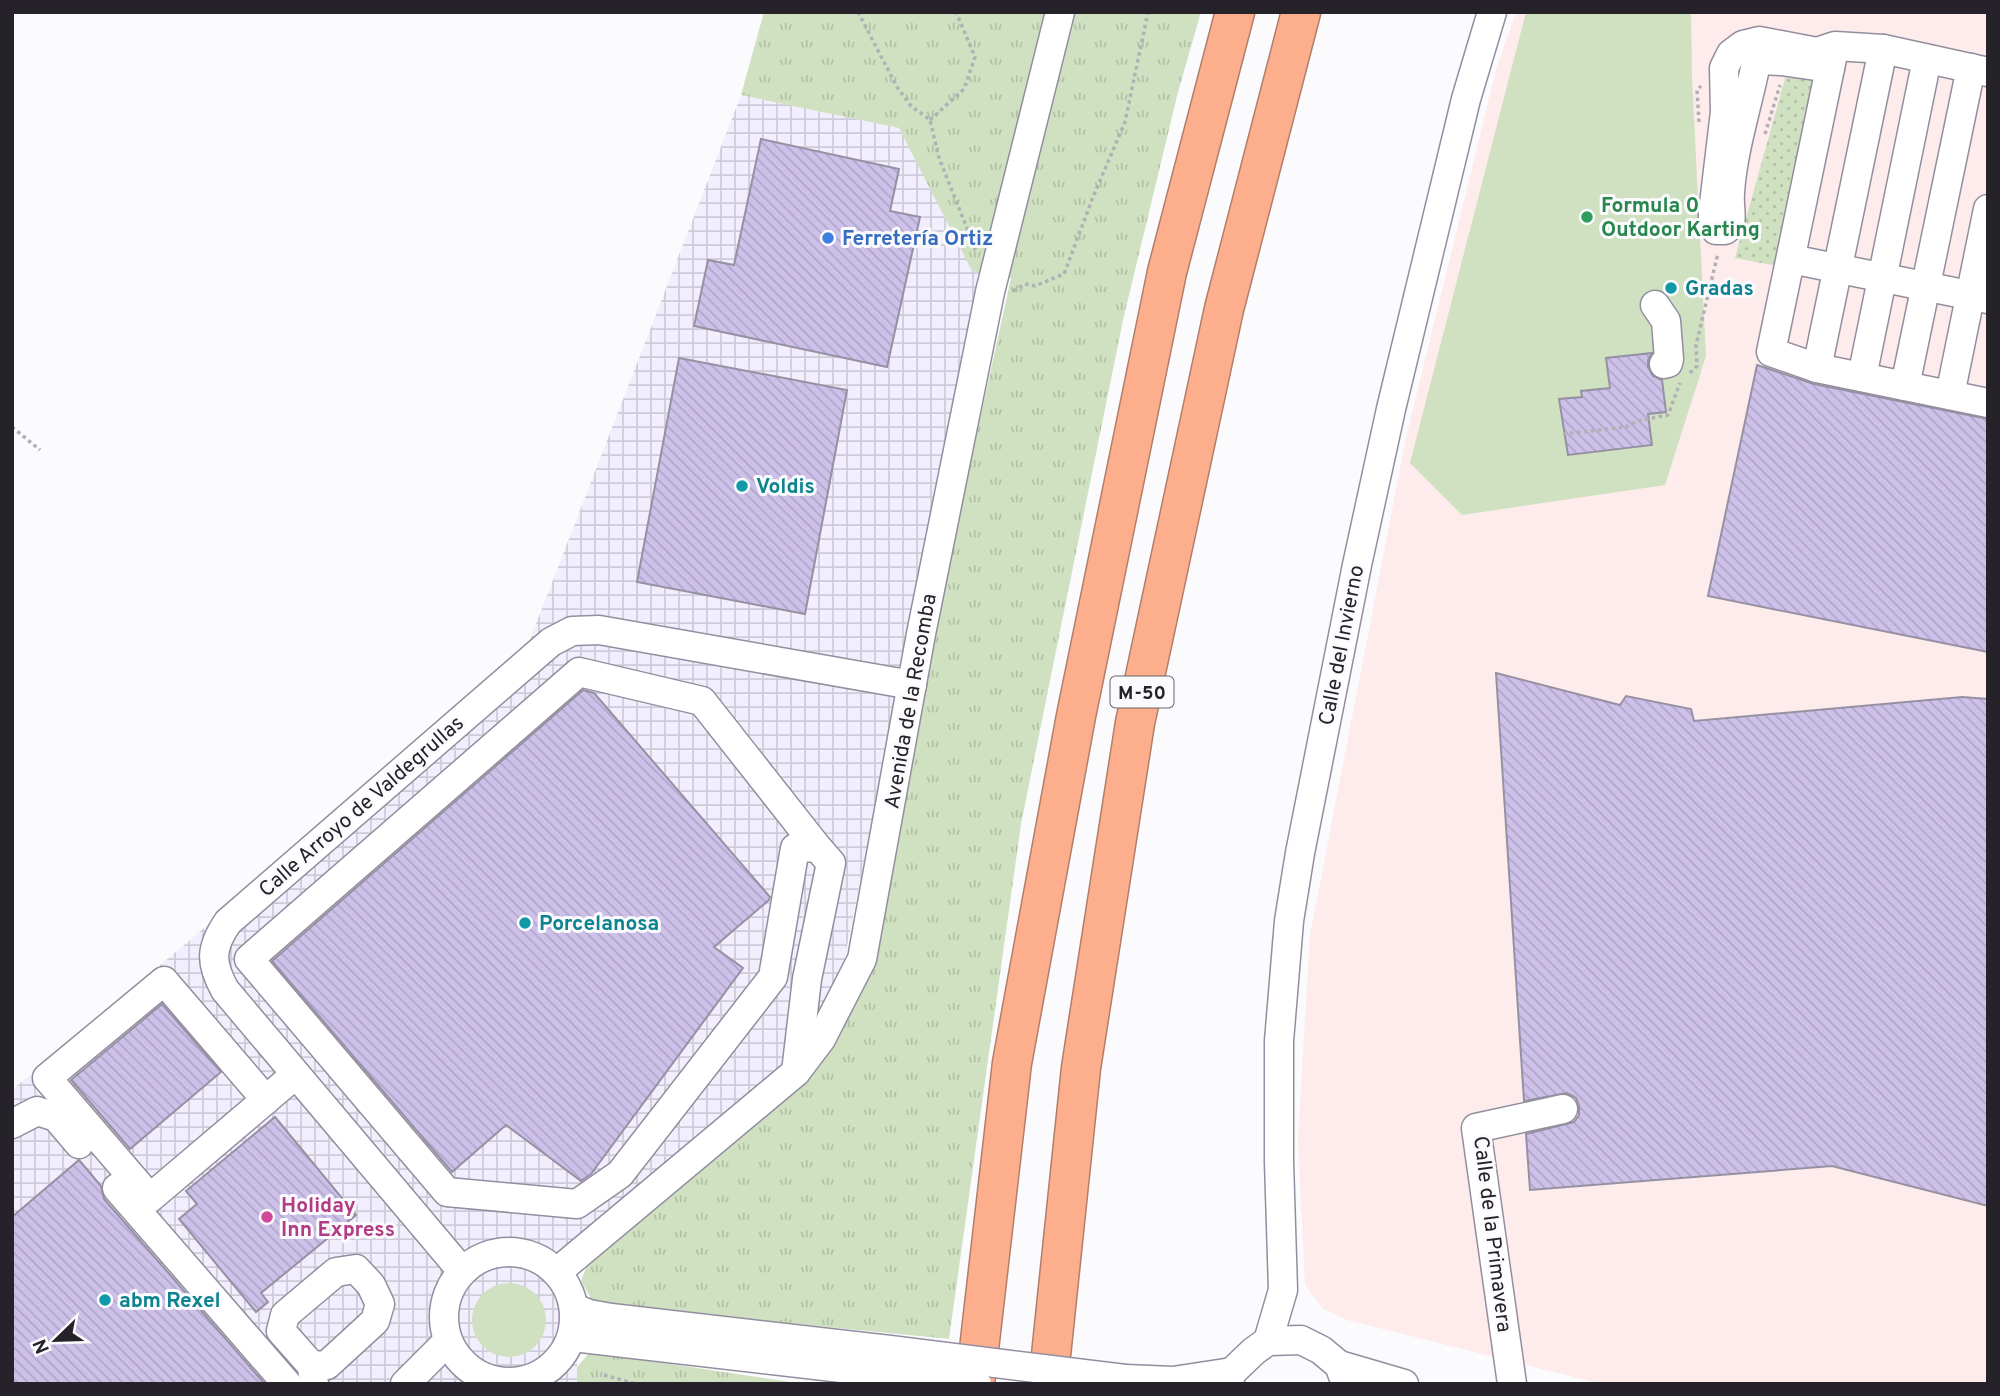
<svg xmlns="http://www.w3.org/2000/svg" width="2000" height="1396" viewBox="0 0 2000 1396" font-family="Overpass,sans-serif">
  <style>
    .commercial { fill: #fdeceb }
    .industrial { fill: url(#industrial-grid) }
    .grass { fill: #cfe1c1 }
    .park { fill: url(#park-tufts) }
    .garden { fill: url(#garden-dots) }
    .building { fill: url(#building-back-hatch); stroke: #9691a2; stroke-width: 2 }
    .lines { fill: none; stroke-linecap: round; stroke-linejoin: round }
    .minor-casing { stroke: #938e9f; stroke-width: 31 }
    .highway-casing { stroke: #b17e6a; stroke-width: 41 }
    .path { stroke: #b1b0b4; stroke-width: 3.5; stroke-dasharray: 3.5 3.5; stroke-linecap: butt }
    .minor { stroke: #fff; stroke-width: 28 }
    .highway { stroke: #fdaf8d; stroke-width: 38 }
    .minor-bridge-casing { stroke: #938e9f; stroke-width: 31; stroke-linecap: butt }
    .minor-bridge { stroke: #fff; stroke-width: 28 }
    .leisure-dot { fill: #2e9e5b; stroke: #fbfafd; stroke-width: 2.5 }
    .shop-dot { fill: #3f7fe0; stroke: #fbfafd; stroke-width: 2.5 }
    .culture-dot { fill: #0f9aa8; stroke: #fbfafd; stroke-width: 2.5 }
    .hotel-dot { fill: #d1479c; stroke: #fbfafd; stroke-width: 2.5 }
    .labels { text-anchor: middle; stroke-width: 6; stroke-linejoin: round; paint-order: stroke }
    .shield { fill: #fbfafd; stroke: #656469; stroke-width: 2 }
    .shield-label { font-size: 19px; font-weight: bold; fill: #252329 }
    .leisure-label { font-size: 21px; font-weight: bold; fill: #27864d; stroke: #fbfafd; text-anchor: start }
    .shop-label { font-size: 21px; font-weight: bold; fill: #366cbe; stroke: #fbfafd; text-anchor: start }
    .culture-label { font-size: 21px; font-weight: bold; fill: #0d838f; stroke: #fbfafd; text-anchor: start }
    .street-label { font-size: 21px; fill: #252329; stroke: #fbfafd }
    .hotel-label { font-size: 21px; font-weight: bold; fill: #b23c85; stroke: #fbfafd; text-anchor: start }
  </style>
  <defs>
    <pattern id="industrial-grid" width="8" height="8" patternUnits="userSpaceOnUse" patternTransform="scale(1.75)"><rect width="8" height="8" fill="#f2eefd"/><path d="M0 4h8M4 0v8" fill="none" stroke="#cfccd9"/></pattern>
    <pattern id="park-tufts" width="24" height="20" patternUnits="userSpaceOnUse" patternTransform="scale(1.75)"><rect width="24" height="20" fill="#cfe1c1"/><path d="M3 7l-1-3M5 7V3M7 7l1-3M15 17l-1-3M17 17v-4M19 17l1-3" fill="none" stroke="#b2c1a6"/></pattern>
    <pattern id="garden-dots" width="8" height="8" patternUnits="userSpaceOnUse" patternTransform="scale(1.75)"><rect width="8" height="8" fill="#cfe1c1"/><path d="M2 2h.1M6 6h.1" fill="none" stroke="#b2c1a6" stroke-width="1.8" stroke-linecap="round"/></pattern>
    <pattern id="building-back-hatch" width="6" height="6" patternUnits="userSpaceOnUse" patternTransform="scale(1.75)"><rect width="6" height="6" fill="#cdc1ea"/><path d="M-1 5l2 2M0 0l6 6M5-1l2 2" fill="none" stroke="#b0a6c9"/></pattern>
  </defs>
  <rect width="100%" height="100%" fill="#fbfafd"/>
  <path class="commercial" d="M1516 12H1988V1384H1601L1347 1320 1323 1309 1305 1285 1298 1140 1310 935 1406 438 1496 70Z"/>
  <path class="industrial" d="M741 95 900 128 972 270 983 273 842 971 791 1059 577 1241V1384H12V1090L522 660Z"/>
  <g class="grass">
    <path d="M1526 12H1691L1692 78 1706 356 1665 485 1462 515 1410 463Z"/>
    <circle cx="509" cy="1320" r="37"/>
  </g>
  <g class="park">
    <path d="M764 12H1201L1178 92 1123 320 1021 824 949 1339 614 1306 593 1302 581 1281 590 1258 852 1004 1011 278 972 271 899 128 741 95Z"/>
    <path d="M590 1352 804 1384H577V1367Z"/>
  </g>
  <path class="garden" d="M1786 75 1816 81 1777 266 1735 258Z"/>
  <g class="building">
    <path d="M761 139 899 169 890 211 920 217 887 367 694 326 708 260 734 265Z"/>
    <path d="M1652 353 1648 360V367L1653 376 1662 380 1666 412 1648 414 1652 445 1568 455 1559 399 1582 397 1581 391 1610 388 1606 358Z"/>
    <path d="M679 358 847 390 805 614 637 582Z"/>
    <path d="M1757 365 1814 384 1988 419V652L1708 596Z"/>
    <path d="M1496 673 1620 705 1626 696 1691 709 1694 721 1962 697 1988 699V1206L1832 1166 1530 1190 1526 1134 1574 1122 1579 1115V1106L1576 1098 1567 1093 1524 1101Z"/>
    <path d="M583 690 594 693 770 897 769 900 714 947 743 968 591 1174 581 1181 506 1125 452 1172 272 961Z"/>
    <path d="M162 1004 221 1072 130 1149 71 1080Z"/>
    <path d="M275 1117 356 1215 261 1293 268 1302 256 1312 179 1219 197 1204 186 1191Z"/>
    <path d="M79 1160 101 1186 104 1199 265 1384H12V1217Z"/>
  </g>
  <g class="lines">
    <defs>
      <g id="minor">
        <path d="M1834 49 1771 352 1817 368 1988 403"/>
        <path d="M1830 68 1781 61 1760 60 1755 68C1747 107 1732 154 1730 193 1729 205 1732 215 1730 226L1725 230H1716L1713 224V212L1725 112 1724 68 1731 54 1743 45 1759 41 1817 52 1835 46 1883 49 1988 72"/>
        <path d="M1791 259 1988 299"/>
        <path d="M1655 305 1666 321 1669 359 1668 363 1664 364"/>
        <path d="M1817 368 1883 49"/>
        <path d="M1862 377 1927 59"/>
        <path d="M1905 386 1971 68"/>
        <path d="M1950 395 1988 209"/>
        <path d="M796 1072 807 979 831 863 817 847 795 848 773 977 620 1174 577 1204 447 1192 249 959 579 672 702 701 817 847"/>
        <path d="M266 1100 164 981 47 1078 150 1198 295 1075"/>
        <path d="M12 1124 37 1111 56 1117 79 1144"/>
        <path d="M117 1188 287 1384"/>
        <circle cx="509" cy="1317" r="65"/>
        <path d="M462 1271 225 990C210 963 210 948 228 922L551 642 572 631 599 630 912 685"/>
        <path d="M557 1272 796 1072 821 1039 862 959 921 634 990 292 1060 12"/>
        <path d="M574 1308 589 1314 611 1318 890 1350"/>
        <path d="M573 1337 885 1373"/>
        <path d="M1268 1341 1283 1290 1279 1162V1041L1289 921 1300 853 1357 565 1391 409 1466 99 1492 12"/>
        <path d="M1339 1365 1404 1384"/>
        <path d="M312 1366 327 1365 375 1321 380 1304 371 1285 356 1269 336 1272 285 1315 281 1331 312 1366 314 1384"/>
        <path d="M1125 1379 1173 1381 1232 1372"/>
        <path d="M405 1384 448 1341"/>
        <path d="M1228 1384 1232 1372 1254 1351 1268 1341 1301 1340 1321 1350 1339 1365 1346 1384"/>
        <path d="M1512 1384 1476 1128 1563 1109"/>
      </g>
      <g id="highway">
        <path d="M975 1384 1012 1063 1076 716 1167 272 1235 12"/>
        <path d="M1048 1384 1081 1068 1135 723 1224 309 1301 12"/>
      </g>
    </defs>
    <use href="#minor" class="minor-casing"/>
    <use href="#highway" class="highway-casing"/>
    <g class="path">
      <path d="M858 12 897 87 911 106 930 120 939 158 976 251"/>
      <path d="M930 120 964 89 975 57 956 12"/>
      <path d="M1699 122 1697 90 1701 86"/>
      <path d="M1765 134 1780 85"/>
      <path d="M1013 291 1025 284 1035 286 1064 274 1093 197 1125 122 1148 12"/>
      <path d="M1690 373 1697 366 1696 345 1718 253"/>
      <path d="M12 427 40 450"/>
      <path d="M1563 434 1626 427 1637 421 1668 415 1680 383"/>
      <path d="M604 1375 636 1384"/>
    </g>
    <use href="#minor" class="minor"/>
    <use href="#highway" class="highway"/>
    <defs>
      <g id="minor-bridge">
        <path d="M890 1350 1125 1379"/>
        <path d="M885 1373 977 1384"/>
      </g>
    </defs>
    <use href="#minor-bridge" class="minor-bridge-casing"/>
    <use href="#minor-bridge" class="minor-bridge"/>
  </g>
  <circle class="leisure-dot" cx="1587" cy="217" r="7"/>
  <circle class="shop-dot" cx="828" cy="238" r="7"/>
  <g class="culture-dot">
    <circle cx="1671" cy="288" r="7"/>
    <circle cx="742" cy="486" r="7"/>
    <circle cx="525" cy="923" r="7"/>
    <circle cx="105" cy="1300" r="7"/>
  </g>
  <circle class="hotel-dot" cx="267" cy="1217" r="7"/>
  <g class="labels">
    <rect class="shield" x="1110.5" y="676.5" width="63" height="31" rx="5"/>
    <g class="shield-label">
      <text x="1142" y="699">M-50</text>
    </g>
    <g class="leisure-label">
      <text x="1601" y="212">Formula 0<tspan x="1601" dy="24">Outdoor Karting</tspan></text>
    </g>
    <g class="shop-label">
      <text x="842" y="245">Ferretería Ortiz</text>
    </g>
    <g class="culture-label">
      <text x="1685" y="295">Gradas</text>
      <text x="756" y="493">Voldis</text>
      <text x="539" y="930">Porcelanosa</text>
      <text x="119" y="1307">abm Rexel</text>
    </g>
    <g class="street-label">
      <text transform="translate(1341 645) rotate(-79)" y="7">Calle del Invierno</text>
      <text transform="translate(910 701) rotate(-80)" y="7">Avenida de la Recomba</text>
      <text transform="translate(361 806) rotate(-41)" y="7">Calle Arroyo de Valdegrullas</text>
      <text transform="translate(1493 1234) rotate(83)" y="7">Calle de la Primavera</text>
    </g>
    <g class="hotel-label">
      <text x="281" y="1212">Holiday<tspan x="281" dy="24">Inn Express</tspan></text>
    </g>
  </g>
  <rect width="2000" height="1396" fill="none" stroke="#252329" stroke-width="28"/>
  <g transform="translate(56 1340) rotate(247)" stroke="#fbfafd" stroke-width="5" paint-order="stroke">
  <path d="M0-5L12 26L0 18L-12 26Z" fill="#252329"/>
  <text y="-10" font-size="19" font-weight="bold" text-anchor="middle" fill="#252329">N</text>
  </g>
</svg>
